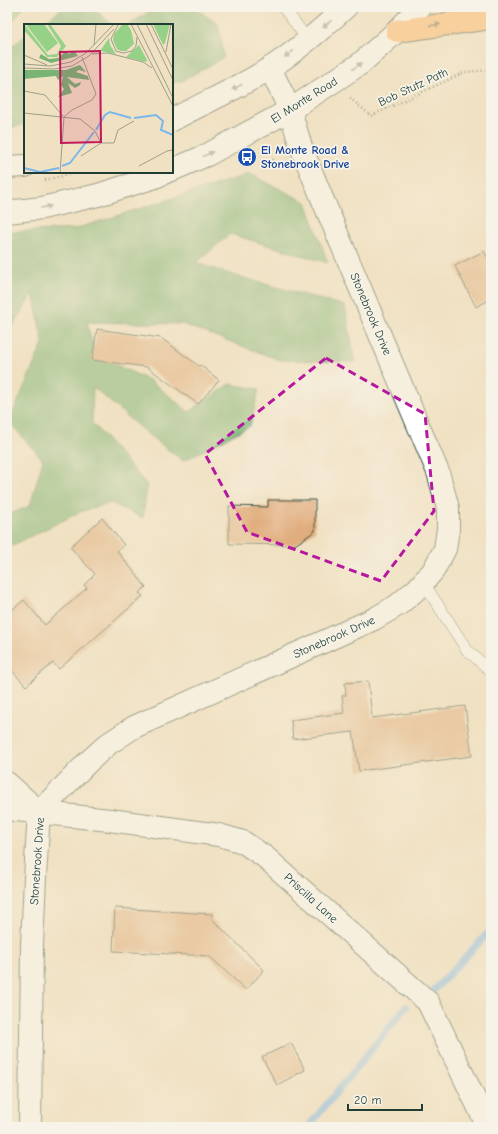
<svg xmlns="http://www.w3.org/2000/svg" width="498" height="1134" viewBox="0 0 498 1134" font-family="'Comic Neue',sans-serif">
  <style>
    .green { fill: #95d287; stroke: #5a885e }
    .forest { fill: #78b474; stroke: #4c7854 }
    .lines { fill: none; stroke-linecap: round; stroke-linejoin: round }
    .stream { stroke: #79b7ec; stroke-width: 7 }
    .building { fill: #e1ad7e }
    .service-casing { stroke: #3e5649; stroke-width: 12 }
    .minor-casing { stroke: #3e5649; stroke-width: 24 }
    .tertiary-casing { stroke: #3e5649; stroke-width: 24 }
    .motorway-casing { stroke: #3e5649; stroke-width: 24 }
    .path { stroke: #3e5649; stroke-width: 2.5; stroke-dasharray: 1 3; stroke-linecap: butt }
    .service { stroke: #fff; stroke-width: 11 }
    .minor { stroke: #fff; stroke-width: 22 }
    .tertiary { stroke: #fff; stroke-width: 22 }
    .motorway { stroke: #ffbb71; stroke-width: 22 }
    .oneway { fill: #8f9e9a }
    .oneway2 { fill: #84764f }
    .marked { fill: none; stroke: #b5179e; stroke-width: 3; stroke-dasharray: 8 5; stroke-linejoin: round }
    .labels { text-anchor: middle; stroke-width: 3.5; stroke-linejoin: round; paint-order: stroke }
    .street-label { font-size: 12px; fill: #1f3d34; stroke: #f7f3e8 }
    .transit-label { font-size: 12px; font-weight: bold; fill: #164399; stroke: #f7f3e8; text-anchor: start }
    .inset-river { fill: none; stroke: #79b7ec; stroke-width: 2 }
    .inset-road { fill: none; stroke: #9d9f8a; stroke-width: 1 }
    .view { fill: #c2185b; fill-opacity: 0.15; stroke: #c2185b; stroke-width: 2 }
    .inset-edge { fill: none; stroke: #1f3d34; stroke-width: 2 }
  </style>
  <rect width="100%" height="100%" fill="#f7f3e8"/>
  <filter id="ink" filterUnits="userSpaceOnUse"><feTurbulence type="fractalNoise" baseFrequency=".025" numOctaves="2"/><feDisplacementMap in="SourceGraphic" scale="8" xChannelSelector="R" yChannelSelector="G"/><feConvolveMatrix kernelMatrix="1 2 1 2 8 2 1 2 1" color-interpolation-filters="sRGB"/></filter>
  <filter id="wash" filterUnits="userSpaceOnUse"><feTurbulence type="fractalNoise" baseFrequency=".012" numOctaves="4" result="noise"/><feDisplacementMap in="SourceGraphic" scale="16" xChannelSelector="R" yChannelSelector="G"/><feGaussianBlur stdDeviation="0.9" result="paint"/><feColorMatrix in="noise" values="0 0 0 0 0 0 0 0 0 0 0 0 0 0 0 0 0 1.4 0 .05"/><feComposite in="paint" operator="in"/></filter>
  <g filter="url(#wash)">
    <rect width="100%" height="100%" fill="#f1e1c3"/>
    <path class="green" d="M7 7H23L7 29Z"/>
    <g class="forest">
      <path d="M64 7H91L113 25H40Z"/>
      <path d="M156 7H193L218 24 224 57 184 80 172 83V25H129Z"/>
      <path d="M25 36V124L7 129V50Z"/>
      <path d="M250 174 306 202 328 263 230 234 196 263 233 275 345 306 355 362 280 360 182 324 87 322 95 355 151 381 189 412 229 384 259 389 250 426 183 461 146 433 93 387 92 423 147 485 143 518 111 503 80 512 7 548V515L30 506 43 460 9 422 43 343 33 293 12 327 7 331V232L75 229Z"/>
    </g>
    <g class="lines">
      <g class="stream">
        <path d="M434 990 491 930"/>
        <path d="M308 1127 406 1007"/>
      </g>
    </g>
    <g id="blocks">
      <g class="building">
        <path d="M484 251 491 264V299L476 307 455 266Z"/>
        <path d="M97 329 161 338 199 366 200 365 219 380 198 404 147 367 92 360Z"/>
        <path d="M268 500H315V531L295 545 229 544V506L268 507Z"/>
        <path d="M102 518 124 545 117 551 146 587 139 593 143 596 59 669 53 663 26 686 7 665V614L24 600 45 625 87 588 84 585 95 574 70 547Z"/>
        <path d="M368 681 372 718 465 706 472 756 359 771 353 732 293 739 291 720 344 713 342 696 346 695 345 683Z"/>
        <path d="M115 908 212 914V919L264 970 246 990 209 956 113 951Z"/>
        <path d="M291 1043 305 1070 277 1085 262 1057Z"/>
      </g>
    </g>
  </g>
  <g filter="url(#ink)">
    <use href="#blocks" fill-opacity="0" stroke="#3e5649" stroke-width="1"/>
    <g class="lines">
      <defs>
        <g id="service">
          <path d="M283 7 308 40"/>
          <path d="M423 582 467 650 491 671"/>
        </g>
        <g id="minor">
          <path d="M7 783 39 812"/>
          <path d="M7 809 110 820 219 835 243 842 265 857 428 1002 488 1127"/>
          <path d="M30 1127 32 945 35 878 39 812 87 763 108 744 134 727 374 619 398 605 417 589 433 571 445 549 448 529V508L438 472 322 198 301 147 290 110 270 68"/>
        </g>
        <g id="tertiary">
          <path d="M172 120C205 102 239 88 270 68 297 51 322 29 346 7"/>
          <path d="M7 167 25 166"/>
          <path d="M172 170 207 155 290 110 360 64 397 31 420 7"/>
          <path d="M7 212 42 208 98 195 155 177 166 172"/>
        </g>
        <path id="motorway" d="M397 31 491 18"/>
      </defs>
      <use href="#service" class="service-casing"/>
      <use href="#minor" class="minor-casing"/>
      <use href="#tertiary" class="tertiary-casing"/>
      <use href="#motorway" class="motorway-casing"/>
      <g class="path">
        <path d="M350 98 371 116 465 72 491 70"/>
        <path d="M273 160 274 157"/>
        <path d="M45 180 80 172"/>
      </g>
      <use href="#service" class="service"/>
      <use href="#minor" class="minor"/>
      <use href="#tertiary" class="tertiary"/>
      <use href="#motorway" class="motorway"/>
    </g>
    <defs><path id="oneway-solid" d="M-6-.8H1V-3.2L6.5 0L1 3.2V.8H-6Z"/></defs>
    <g class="oneway">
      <use href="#oneway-solid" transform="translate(327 24) rotate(140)"/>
      <use href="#oneway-solid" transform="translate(289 54) rotate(144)"/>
      <use href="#oneway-solid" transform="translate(357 66) rotate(-36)"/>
      <use href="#oneway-solid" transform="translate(237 87) rotate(153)"/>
      <use href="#oneway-solid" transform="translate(208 154) rotate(-26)"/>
      <use href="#oneway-solid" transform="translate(46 207) rotate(-12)"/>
    </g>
    <use class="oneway2" href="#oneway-solid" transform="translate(435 25) rotate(-8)"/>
  </g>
  <path d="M0 0H498V1134H0ZM326 358 425 414 434 511 381 581 247 532 205 454Z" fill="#f1e1c3" fill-opacity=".55" fill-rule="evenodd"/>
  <path class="marked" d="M326 358 425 414 434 511 381 581 247 532 205 454Z"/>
  <defs>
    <symbol id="bus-disc" viewBox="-11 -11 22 22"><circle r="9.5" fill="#1a4fb4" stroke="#f7f3e8"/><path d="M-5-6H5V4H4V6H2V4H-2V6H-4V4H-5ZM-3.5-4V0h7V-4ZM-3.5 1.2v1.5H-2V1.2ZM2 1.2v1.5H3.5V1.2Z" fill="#fff"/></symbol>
  </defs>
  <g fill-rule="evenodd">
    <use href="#bus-disc" x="236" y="146" width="22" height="22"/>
  </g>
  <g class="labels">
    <g class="street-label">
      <text transform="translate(413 87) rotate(-25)" y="4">Bob Stutz Path</text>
      <text transform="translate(304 100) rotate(-32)" y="4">El Monte Road</text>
      <text transform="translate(371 314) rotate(67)" y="4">Stonebrook Drive</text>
      <text transform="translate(334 637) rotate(-24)" y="4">Stonebrook Drive</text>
      <text transform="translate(37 861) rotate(-86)" y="4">Stonebrook Drive</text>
      <text transform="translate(311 898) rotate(42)" y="4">Priscilla Lane</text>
    </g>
    <g class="transit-label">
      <text x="261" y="154">El Monte Road &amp;<tspan x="261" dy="14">Stonebrook Drive</tspan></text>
    </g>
  </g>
  <g transform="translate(24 24)">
    <rect width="149" height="149" fill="#f1e1c3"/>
    <path d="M0 0 24 31 33 30 37 22 23 0H26L42 22 33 33H23L0 6ZM5 0H20L34 19 23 28 3 2ZM99 0H103L107 6 110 20 102 27H97L93 25 89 16 90 10ZM129 0H146L141 19 139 21ZM85 14 86 21 92 30 76 27ZM115 21 123 36 122 38 102 33Z" fill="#95d287"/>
    <path d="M42 27 45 30 50 27 54 32 27 39 15 34 17 30 25 35 34 34ZM56 41 62 48 55 46 52 48 64 52 65 56 43 53 51 60 57 58 56 61 51 64 44 59 48 69 34 73 40 65 37 61 39 52 34 56 32 52 0 55V46H42Z" fill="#78b474"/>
    <path class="inset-river" d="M110 94 132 91 139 97 137 106 149 111M72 106 81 91 86 88 107 94M38 142 46 139 70 108M0 144 16 148 35 144"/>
    <path class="inset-road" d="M107 0 149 82M113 0 149 74M122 0 149 56M127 0 149 45M94 1 87 15 92 27 99 29 108 27 112 22 113 13M70 21 72 0M142 28 147 0M68 30 84 29 119 38 128 44M0 31 23 41M0 40 26 42 47 38 62 29 90 0M0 44 30 45 48 42 65 32 90 5M0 67 21 71 39 92M0 89 56 95 71 107 77 119M57 132 77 119H90L94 106 110 97M115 142 143 127 149 126M36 149 40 93 48 86 68 76 72 70 58 33"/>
    <path class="view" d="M76 27 77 118 37 119 36 28Z"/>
    <rect width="149" height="149" class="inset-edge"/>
  </g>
  <rect width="498" height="1134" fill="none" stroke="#f7f3e8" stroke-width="24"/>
  <path d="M348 1104v6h74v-6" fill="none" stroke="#1f3d34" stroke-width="2"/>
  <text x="354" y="1104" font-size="12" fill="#1f3d34" stroke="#f7f3e8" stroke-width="3" paint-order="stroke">20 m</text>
</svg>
